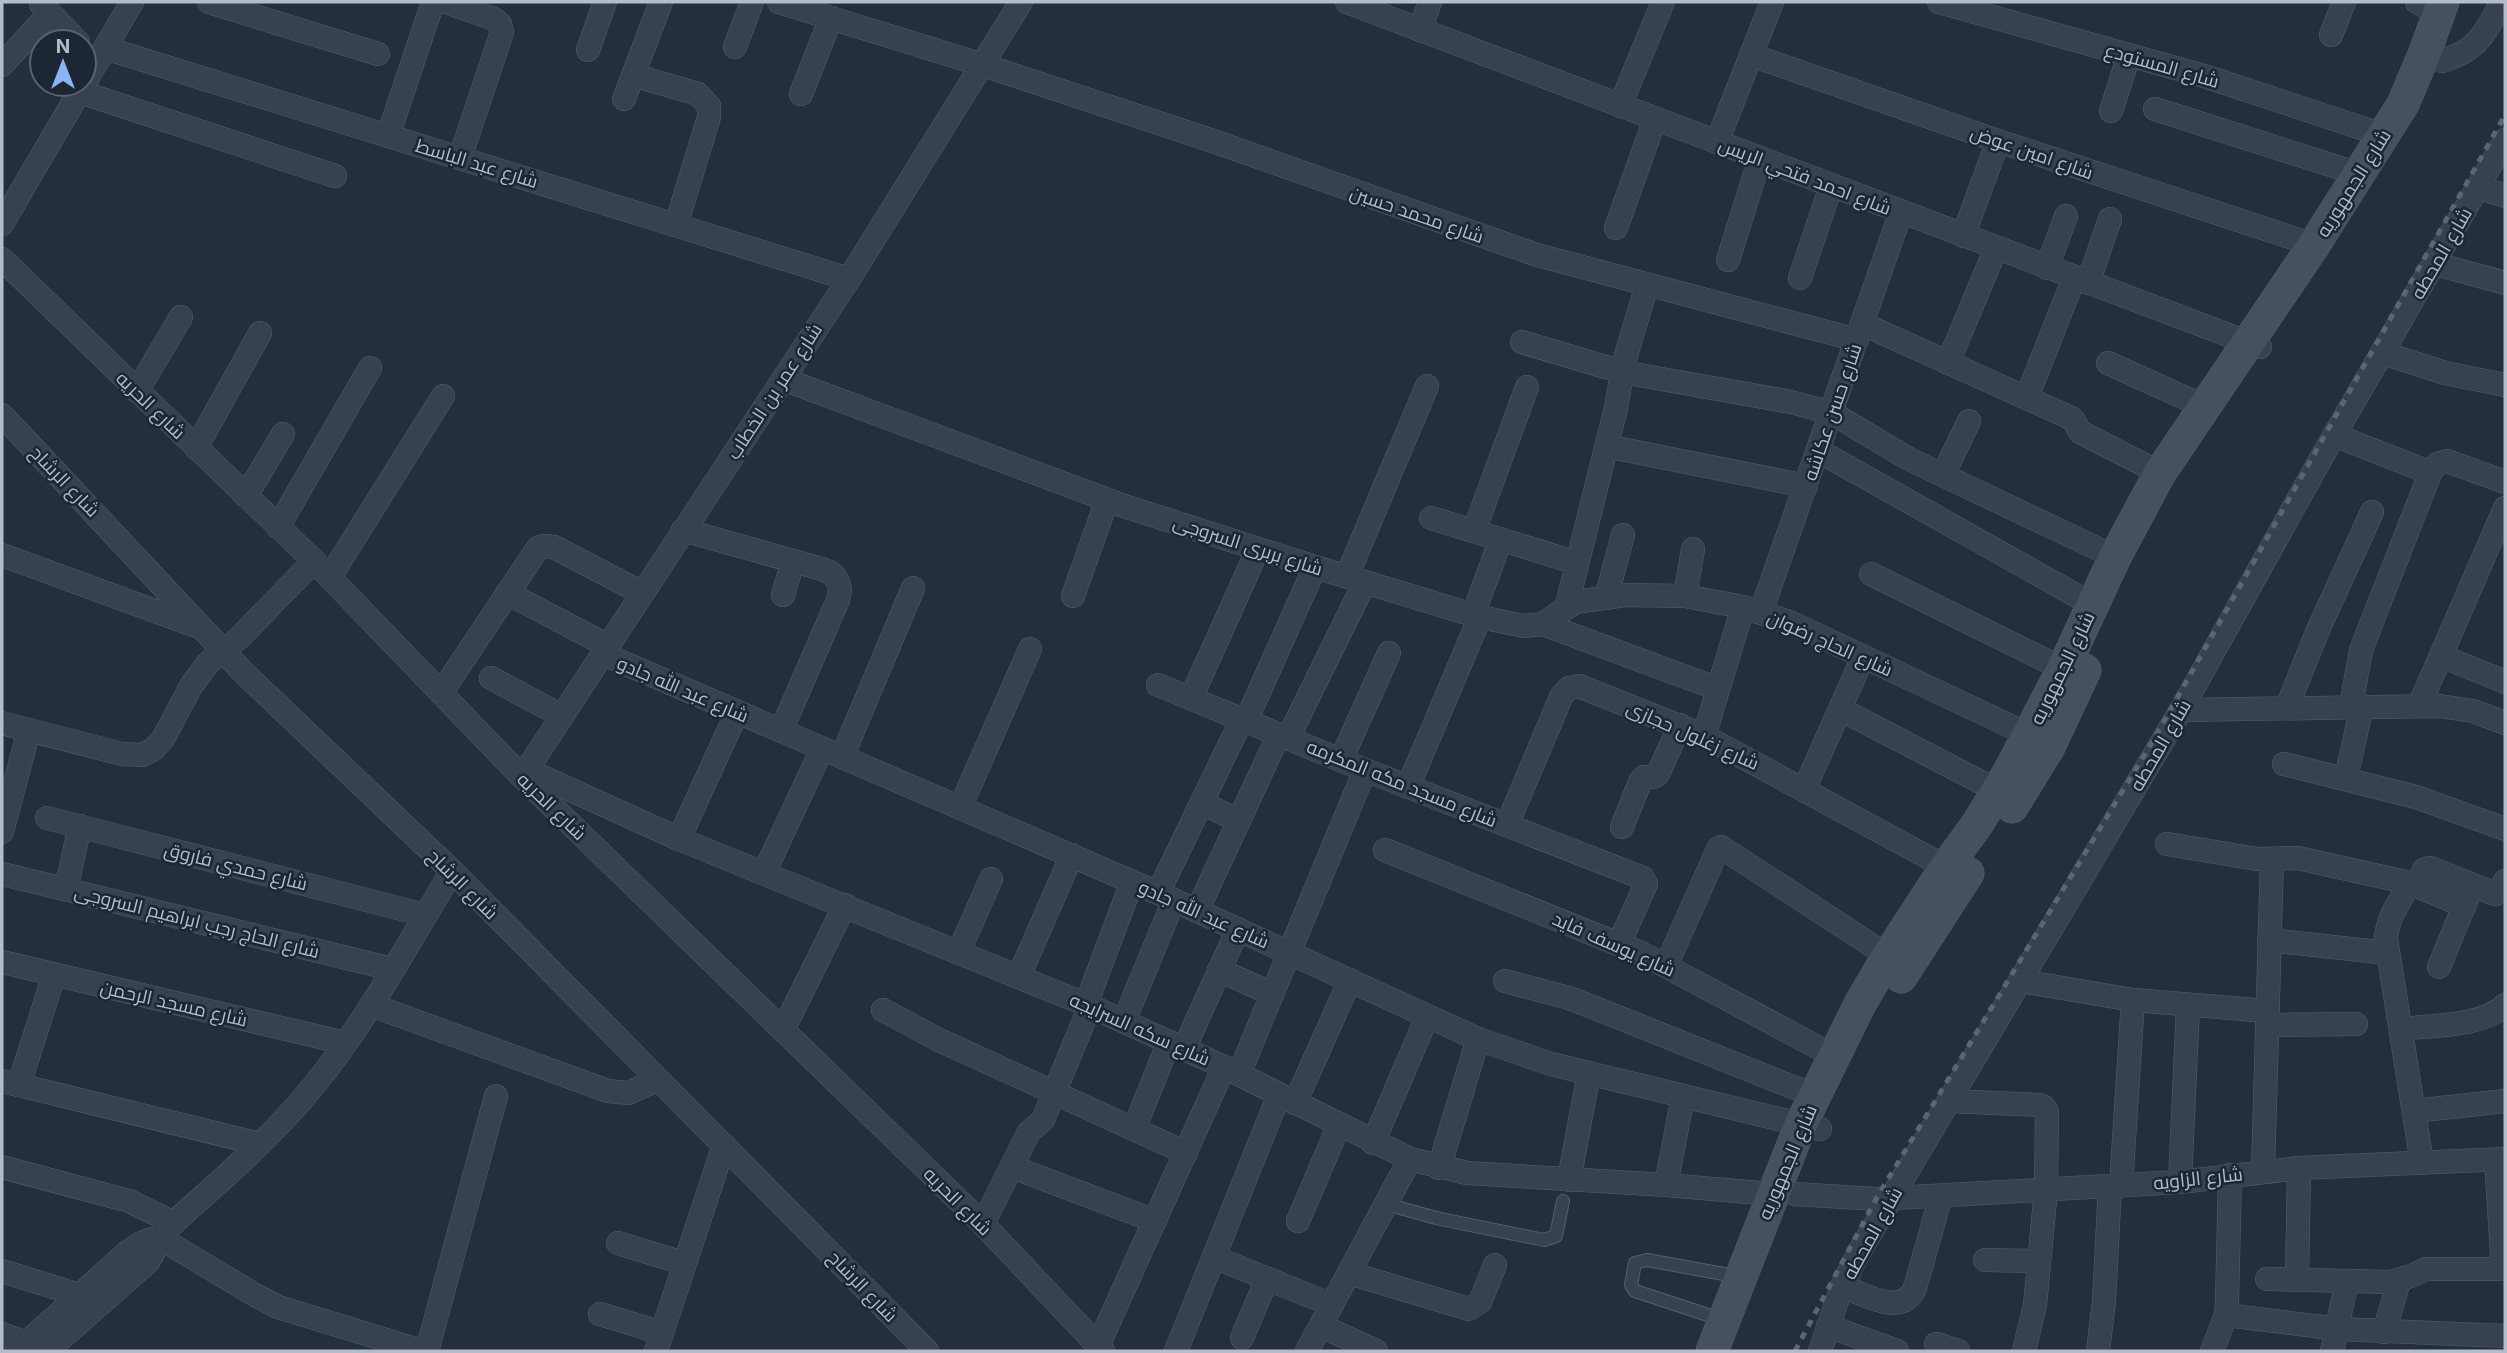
<svg xmlns="http://www.w3.org/2000/svg" width="2507" height="1353" viewBox="0 0 2507 1353" font-family="Inter,Cairo,sans-serif">
  <style>
    .lines { fill: none; stroke-linecap: round; stroke-linejoin: round }
    .lane-casing { stroke: #565f6c; stroke-width: 14 }
    .street-casing { stroke: #565f6c; stroke-width: 24 }
    .secondary-casing { stroke: #565f6c; stroke-width: 33 }
    .lane { stroke: #38414e; stroke-width: 12 }
    .street { stroke: #38414e; stroke-width: 23 }
    .secondary { stroke: #465061; stroke-width: 32 }
    .rail { stroke: #5a6575; stroke-width: 5; stroke-dasharray: 7 7; stroke-linecap: butt }
    .labels { text-anchor: middle; stroke-width: 5; stroke-linejoin: round; paint-order: stroke }
    .street-label { font-size: 19px; fill: #b4bcc9; stroke: #1d2633 }
  </style>
  <rect width="100%" height="100%" fill="#242f3e"/>
  <g class="lines">
    <defs>
      <g id="lane">
        <path d="M1386 1204 1436 1218 1544 1240 1556 1236 1563 1201"/>
        <path d="M1723 1320 1635 1291 1631 1285 1635 1263 1647 1260 1740 1277"/>
      </g>
      <g id="street">
        <path d="M209 2 378 54"/>
        <path d="M446 2 494 19 500 24 502 32 460 158"/>
        <path d="M779 2 983 65 1210 140 1537 255 1857 340"/>
        <path d="M1347 2 2260 347"/>
        <path d="M1939 2 2204 76 2383 135"/>
        <path d="M2417 2 2439 15"/>
        <path d="M41 4 78 42"/>
        <path d="M1420 30 1430 2"/>
        <path d="M2331 35 2344 2"/>
        <path d="M735 47 752 2"/>
        <path d="M105 48 849 279"/>
        <path d="M588 50 605 2"/>
        <path d="M1751 55 1998 141 2314 245"/>
        <path d="M2442 61C2480 49 2484 34 2502 2"/>
        <path d="M2 65 50 13"/>
        <path d="M633 75 698 94 709 106V117L676 225"/>
        <path d="M80 92 335 176"/>
        <path d="M801 94 831 18"/>
        <path d="M624 99 661 2"/>
        <path d="M1620 106 1663 2"/>
        <path d="M2155 109 2359 174"/>
        <path d="M2111 111 2129 55"/>
        <path d="M388 136 433 2"/>
        <path d="M1717 142 1772 2"/>
        <path d="M2478 187 2505 196"/>
        <path d="M2 224 132 2"/>
        <path d="M1616 228 1655 119"/>
        <path d="M1963 236 1998 141"/>
        <path d="M2 259 314 561 522 777 983 1224 1103 1351"/>
        <path d="M1728 260 1760 158"/>
        <path d="M2435 264 2505 283"/>
        <path d="M2047 268 2066 216"/>
        <path d="M1800 278 1831 186"/>
        <path d="M2088 283 2110 219"/>
        <path d="M1863 324 2073 419 2080 432 2160 473"/>
        <path d="M1522 342 1622 372 1791 402 1832 413 1909 459 2115 557"/>
        <path d="M2383 353 2445 373 2505 385"/>
        <path d="M1948 363 1996 248"/>
        <path d="M2108 363 2205 407"/>
        <path d="M783 379 1124 506 1315 567 1480 617 1524 626 1543 624 1718 689"/>
        <path d="M137 391 181 317"/>
        <path d="M2027 397 2074 278"/>
        <path d="M2 415 245 674 452 871 927 1351"/>
        <path d="M2334 435 2426 471H2431L2437 464 2447 461 2505 482"/>
        <path d="M1606 446 1806 486"/>
        <path d="M196 448 260 333"/>
        <path d="M1819 451 2093 605"/>
        <path d="M1943 475 1969 421"/>
        <path d="M246 496 283 434"/>
        <path d="M1431 518 1577 563"/>
        <path d="M278 527 370 368"/>
        <path d="M683 530 822 569C837 574 843 585 838 600L781 731"/>
        <path d="M1474 531 1527 387"/>
        <path d="M2 555 196 626"/>
        <path d="M1871 574 2063 669"/>
        <path d="M1347 576 1427 386"/>
        <path d="M330 577 443 396"/>
        <path d="M507 593 608 646"/>
        <path d="M783 595 793 561"/>
        <path d="M1073 596 1107 500"/>
        <path d="M1685 596 1693 549"/>
        <path d="M1606 598 1623 535"/>
        <path d="M1567 605 1616 408 1624 362 1647 285"/>
        <path d="M1761 612 1901 212"/>
        <path d="M1473 615 1501 539"/>
        <path d="M1543 624 1575 602 1625 595 1685 596 1743 607 1792 623 2029 735"/>
        <path d="M603 654 1158 893 1478 1039 1551 1064 1820 1129"/>
        <path d="M2441 656 2505 682"/>
        <path d="M491 678 562 716"/>
        <path d="M1158 685 1365 770 1643 878 1646 884 1619 944"/>
        <path d="M441 693 538 548 543 546 554 547 642 593"/>
        <path d="M1191 698 1258 549"/>
        <path d="M2351 706 2361 650 2431 471"/>
        <path d="M2419 706 2505 508"/>
        <path d="M2287 707 2318 630 2372 512"/>
        <path d="M1840 709 1998 791"/>
        <path d="M2181 710 2440 706 2473 711 2505 723"/>
        <path d="M1246 721 1315 567"/>
        <path d="M2 723 122 754 142 755 154 749 163 739 191 686 208 663 239 638 314 561"/>
        <path d="M1704 736 1743 607"/>
        <path d="M1288 738 1365 582"/>
        <path d="M842 757 913 588"/>
        <path d="M1341 760 1389 653"/>
        <path d="M2284 764 2416 797 2505 829"/>
        <path d="M527 770 679 839 1090 1006 1224 1067 1410 1159 1467 1173 1666 1185 1772 1194"/>
        <path d="M522 777 849 279 1021 2"/>
        <path d="M2346 778 2362 706"/>
        <path d="M1408 787 1480 617"/>
        <path d="M1804 790 1863 657"/>
        <path d="M1202 803 1239 821"/>
        <path d="M960 808 1030 649"/>
        <path d="M47 818 425 915"/>
        <path d="M1507 825 1562 695 1569 688 1579 686 1704 736 1946 867"/>
        <path d="M1622 827 1640 782 1644 777H1654L1658 774 1680 725"/>
        <path d="M2 832 29 730"/>
        <path d="M679 839 737 712"/>
        <path d="M2167 844 2257 859 2298 858 2410 883 2464 906"/>
        <path d="M1385 850 1643 954 1834 1056"/>
        <path d="M764 873 822 749"/>
        <path d="M2 874 392 969"/>
        <path d="M2410 883C2400 901 2387 918 2386 939L2422 1163"/>
        <path d="M2416 886 2424 870 2430 868 2495 894 2500 892 2505 881"/>
        <path d="M66 889 80 826"/>
        <path d="M1158 893 1242 719"/>
        <path d="M1197 911 1279 734"/>
        <path d="M2269 940 2388 953"/>
        <path d="M959 951 991 879"/>
        <path d="M2 962 345 1043"/>
        <path d="M1666 966 1718 849 1721 847 1888 956"/>
        <path d="M2439 967 2469 894"/>
        <path d="M1219 970 1272 994"/>
        <path d="M1019 976 1072 855"/>
        <path d="M1505 981 1569 998 1600 1010 1815 1096"/>
        <path d="M2021 981 2133 1000 2268 1011"/>
        <path d="M1086 1004 1132 882"/>
        <path d="M371 1005 608 1091 628 1093 657 1080"/>
        <path d="M883 1010 937 1039 1186 1153"/>
        <path d="M1124 1021 1174 900"/>
        <path d="M2267 1025 2356 1024"/>
        <path d="M2402 1029C2433 1025 2482 1027 2505 1005"/>
        <path d="M783 1030 845 905"/>
        <path d="M1184 1049 1238 929"/>
        <path d="M1239 1074 1365 770"/>
        <path d="M2 1081 260 1144"/>
        <path d="M19 1085 54 975"/>
        <path d="M1949 1101 2039 1105 2044 1107 2047 1112 2046 1190 2035 1305 2024 1351"/>
        <path d="M1295 1103 1350 980"/>
        <path d="M2414 1111 2505 1101"/>
        <path d="M1134 1129 1169 1042"/>
        <path d="M1373 1143 1427 1017"/>
        <path d="M2496 1160 2503 1269"/>
        <path d="M2 1167 129 1201 174 1223"/>
        <path d="M1012 1167 1155 1221"/>
        <path d="M1439 1168 1478 1039"/>
        <path d="M2263 1171 2272 859"/>
        <path d="M1569 1180 1589 1073"/>
        <path d="M2180 1182 2188 1006"/>
        <path d="M1666 1185 1683 1096"/>
        <path d="M2121 1186 2133 1000"/>
        <path d="M1795 1194 1876 1199 2180 1182 2299 1168 2505 1159"/>
        <path d="M1298 1221 1339 1125"/>
        <path d="M983 1224 1029 1132 1043 1120 1090 1006"/>
        <path d="M158 1237 255 1295 278 1307 422 1351"/>
        <path d="M618 1243 683 1263"/>
        <path d="M1214 1257 1332 1305"/>
        <path d="M1985 1260 2039 1261"/>
        <path d="M2 1271 79 1295"/>
        <path d="M1349 1273 1469 1309 1480 1302 1495 1265"/>
        <path d="M2267 1279 2391 1282 2411 1276 2426 1269H2505"/>
        <path d="M2297 1280 2299 1168"/>
        <path d="M1842 1286C1864 1294 1902 1318 1915 1288L1941 1196"/>
        <path d="M600 1314 662 1333"/>
        <path d="M2226 1315 2338 1329 2505 1336"/>
        <path d="M1321 1326 1376 1351"/>
        <path d="M1828 1326 1897 1351"/>
        <path d="M2384 1332 2399 1281"/>
        <path d="M2 1334 27 1343"/>
        <path d="M1242 1338 1267 1279"/>
        <path d="M1936 1344 1958 1351"/>
        <path d="M1098 1346 1224 1067"/>
        <path d="M17 1351 130 1250 141 1243 158 1237C210 1189 266 1144 311 1089 366 1023 407 945 452 871"/>
        <path d="M47 1351 148 1262 155 1250 158 1237"/>
        <path d="M427 1351 496 1096"/>
        <path d="M656 1351 724 1145"/>
        <path d="M1176 1351 1279 1095"/>
        <path d="M1307 1351 1410 1159"/>
        <path d="M1820 1351 1842 1286 1858 1254 2181 710 2324 453 2505 140"/>
        <path d="M2098 1351 2104 1301 2110 1186"/>
        <path d="M2212 1351 2226 1315 2227 1303 2230 1175"/>
        <path d="M2332 1351 2347 1281"/>
      </g>
      <g id="secondary">
        <path d="M2012 807 2049 747 2085 670"/>
        <path d="M1901 977 1968 873"/>
        <path d="M1712 1351 1801 1124 1860 1004 1888 956 1946 867 1978 823 2010 770 2063 669 2115 557 2160 473 2314 245 2403 104 2425 52 2443 2"/>
      </g>
    </defs>
    <use href="#lane" class="lane-casing"/>
    <use href="#street" class="street-casing"/>
    <use href="#secondary" class="secondary-casing"/>
    <use href="#lane" class="lane"/>
    <use href="#street" class="street"/>
    <use href="#secondary" class="secondary"/>
    <path class="rail" d="M1795 1351 1876 1199 2154 739 2505 115"/>
  </g>
  <g class="labels">
    <g class="street-label">
      <text transform="translate(2162 65) rotate(16)" y="7">شارع المستودع</text>
      <text transform="translate(2032 152) rotate(19)" y="7">شارع امين عوض</text>
      <text transform="translate(477 163) rotate(17)" y="7">شارع عبد الباسط</text>
      <text transform="translate(1805 176) rotate(21)" y="7">شارع احمد فتحي الريس</text>
      <text transform="translate(2353 183) rotate(-58)" y="7">شارع الجمهوريه</text>
      <text transform="translate(1417 214) rotate(19)" y="7">شارع محمد حسين</text>
      <text transform="translate(2441 253) rotate(-60)" y="7">شارع المحطه</text>
      <text transform="translate(774 391) rotate(-57)" y="7">شارع عمر بن الخطاب</text>
      <text transform="translate(151 405) rotate(44)" y="7">شارع الحريه</text>
      <text transform="translate(1832 412) rotate(-71)" y="7">شارع حسن عكاشه</text>
      <text transform="translate(65 481) rotate(46)" y="7">شارع الرشاح</text>
      <text transform="translate(1248 545) rotate(18)" y="7">شارع بربرى السروجى</text>
      <text transform="translate(1830 643) rotate(24)" y="7">شارع الحاج رضوان</text>
      <text transform="translate(2062 668) rotate(-64)" y="7">شارع الجمهوريه</text>
      <text transform="translate(683 689) rotate(23)" y="7">شارع عبد الله جادو</text>
      <text transform="translate(1693 735) rotate(24)" y="7">شارع زغلول حجازى</text>
      <text transform="translate(2160 745) rotate(-60)" y="7">شارع المحطه</text>
      <text transform="translate(1402 783) rotate(22)" y="7">شارع مسجد مكه المكرمه</text>
      <text transform="translate(552 806) rotate(44)" y="7">شارع الحريه</text>
      <text transform="translate(236 866) rotate(14)" y="7">شارع حمدي فاروق</text>
      <text transform="translate(463 884) rotate(45)" y="7">شارع الرشاح</text>
      <text transform="translate(1204 914) rotate(24)" y="7">شارع عبد الله جادو</text>
      <text transform="translate(197 921) rotate(14)" y="7">شارع الحاج رجب ابراهيم السروجى</text>
      <text transform="translate(1614 944) rotate(24)" y="7">شارع يوسف فايد</text>
      <text transform="translate(174 1003) rotate(13)" y="7">شارع مسجد الرحمن</text>
      <text transform="translate(1140 1029) rotate(24)" y="7">شارع سكه السرايجه</text>
      <text transform="translate(1787 1162) rotate(-67)" y="7">شارع الجمهوريه</text>
      <text transform="translate(2198 1178) rotate(-6)" y="7">شارع الزاويه</text>
      <text transform="translate(958 1201) rotate(45)" y="7">شارع الحريه</text>
      <text transform="translate(1872 1233) rotate(-61)" y="7">شارع المحطه</text>
      <text transform="translate(863 1286) rotate(46)" y="7">شارع الرشاح</text>
    </g>
  </g>
  <rect width="2507" height="1353" fill="none" stroke="#b4bcc9" stroke-width="7"/>
  <g transform="translate(63 63)"><circle r="33" fill="#1d2633" stroke="#59626f" stroke-width="2"/>
  <path d="M0-5L12 26L0 18L-12 26Z" fill="#8ab4f8"/>
  <text y="-10" font-size="19" font-weight="bold" text-anchor="middle" fill="#b4bcc9">N</text>
  </g>
</svg>
